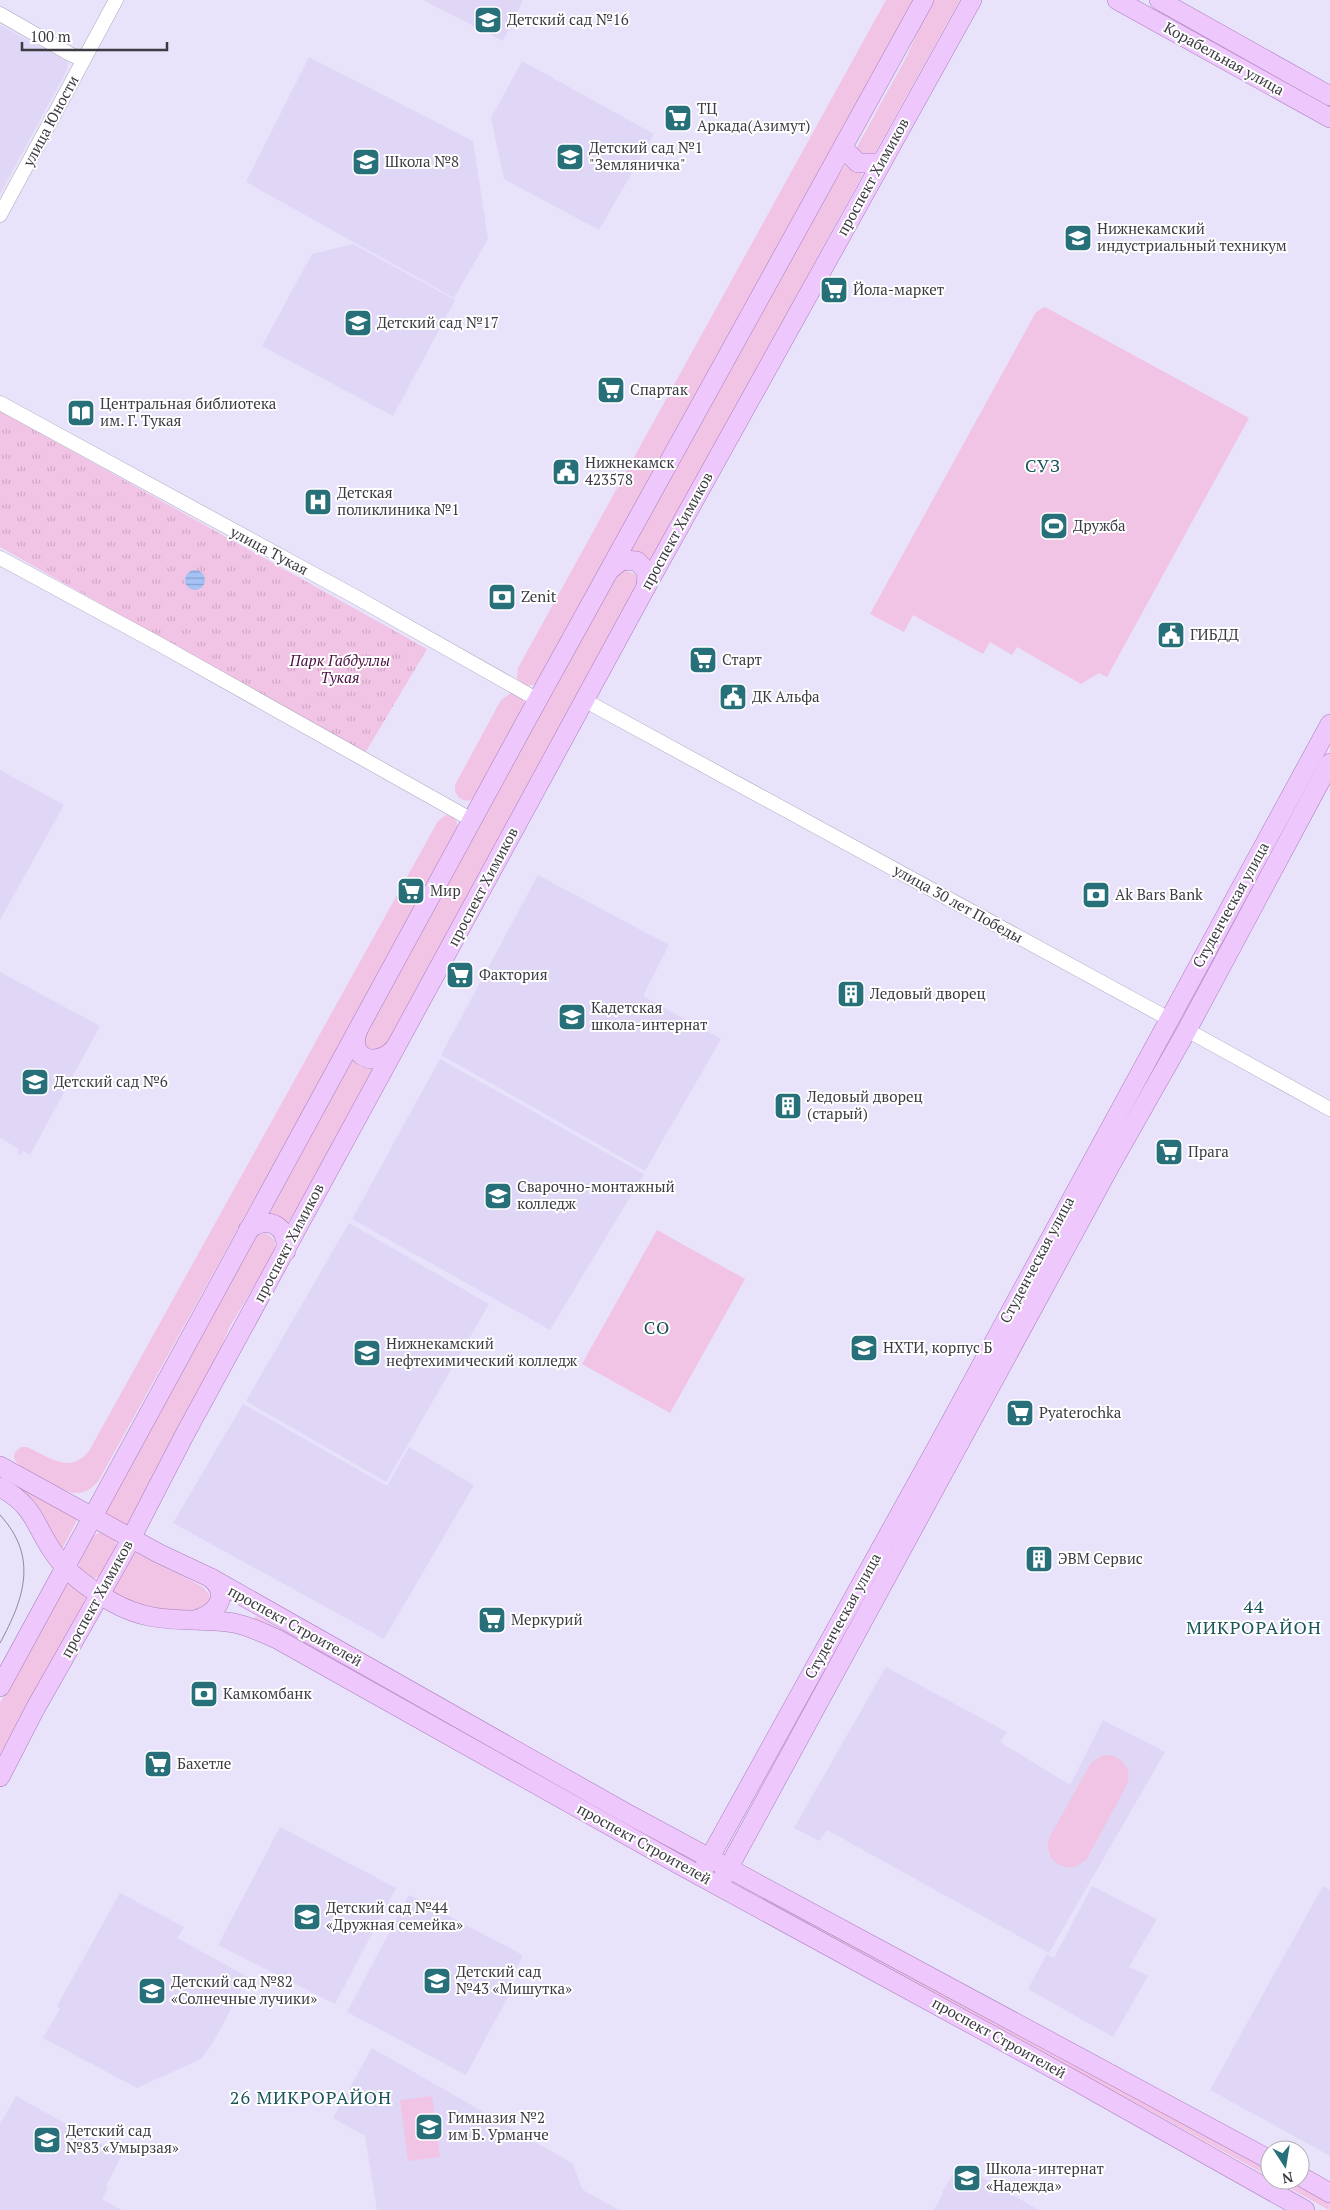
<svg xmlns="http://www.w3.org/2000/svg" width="1330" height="2210" viewBox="0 0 1330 2210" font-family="'PT Serif',serif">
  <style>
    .built { fill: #e0d7f7 }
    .grass { fill: #f1c3e5 }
    .park { fill: url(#park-tufts) }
    .water { fill: url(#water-rules) }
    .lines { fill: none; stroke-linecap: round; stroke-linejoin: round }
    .minor-casing { stroke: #ada6be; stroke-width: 15 }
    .major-casing { stroke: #a97eba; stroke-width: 20 }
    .minor { stroke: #fff; stroke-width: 14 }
    .major { stroke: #eec7fc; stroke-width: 19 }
    .tram { stroke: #8d8899; stroke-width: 1 }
    .labels { text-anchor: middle; stroke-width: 4; stroke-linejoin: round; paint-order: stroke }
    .poi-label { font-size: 15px; fill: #3d3a44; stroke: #fff; text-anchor: start }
    .street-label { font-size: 15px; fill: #3d3a44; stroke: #fff }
    .park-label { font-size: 15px; font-style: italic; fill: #4b0e41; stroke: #fff }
    .quarter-label { font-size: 18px; letter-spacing: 1px; fill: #19545b; stroke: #fff }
  </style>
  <defs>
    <pattern id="park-tufts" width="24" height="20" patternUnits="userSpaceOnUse" patternTransform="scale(1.25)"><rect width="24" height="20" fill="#f1c3e5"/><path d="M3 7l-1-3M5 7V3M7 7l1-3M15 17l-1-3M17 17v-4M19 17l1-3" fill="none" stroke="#d0a8c6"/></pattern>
    <pattern id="water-rules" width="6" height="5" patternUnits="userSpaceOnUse" patternTransform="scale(1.25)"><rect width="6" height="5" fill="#a5c2f6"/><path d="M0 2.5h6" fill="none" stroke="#889fc9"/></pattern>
  </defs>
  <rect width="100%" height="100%" fill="#e9e2fb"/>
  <g class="built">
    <path d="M423 0H523L503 41Z"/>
    <path d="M0 25 68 62 67 70 0 194Z"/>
    <path d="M309 57 473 141 488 239 454 298 246 182Z"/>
    <path d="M522 61 654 134 599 230 504 179 491 118Z"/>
    <path d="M353 244 455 300 393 416 262 346 312 254Z"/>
    <path d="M0 770 64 805 0 920Z"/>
    <path d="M538 875 669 945 643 996 721 1039 645 1171 441 1055Z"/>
    <path d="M0 972 100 1026 30 1155 23 1151 20 1155 17 1153 19 1149 0 1138Z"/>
    <path d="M440 1059 644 1174 550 1330 352 1219Z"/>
    <path d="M349 1223 489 1304 386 1482 246 1401Z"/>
    <path d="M243 1404 387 1486 409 1447 474 1485 384 1639 173 1523Z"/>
    <path d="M886 1667 1007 1732 1000 1742 1070 1785 1103 1720 1165 1752 1049 1953 827 1830 819 1841 794 1828Z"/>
    <path d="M280 1827 396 1888 335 2004 218 1945Z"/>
    <path d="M1092 1886 1157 1919 1129 1967 1148 1976 1113 2037 1028 1989 1047 1954 1054 1958Z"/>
    <path d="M1323 1886 1330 1890V2156L1210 2090Z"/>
    <path d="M120 1893 184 1927 177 1938 248 1977 215 2039 201 2059 137 2088 43 2038 60 2009 57 2006Z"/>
    <path d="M409 1895 521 1954 522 1957 507 1989 511 1991 466 2075 347 2012Z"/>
    <path d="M372 2048 572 2163 583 2190 619 2210H377L365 2136 333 2118Z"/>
    <path d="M16 2096 122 2155 106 2186 108 2188 102 2199 122 2210H0V2124Z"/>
    <path d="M959 2164 1039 2210H934L943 2193 942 2192Z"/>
  </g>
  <g class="grass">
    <path d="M886 0H915L537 684 525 686 517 678 518 668Z"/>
    <path d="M932 0H960L871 160 857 153V147L907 56Z"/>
    <path d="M847 163 851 168 863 174 651 562 642 552 630 551 824 197Z"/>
    <path d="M1045 307 1249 418 1107 677 1099 673 1081 684 1017 647 1012 655 990 642 983 654 913 615 904 632 870 614 1036 312Z"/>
    <path d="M624 570 635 574 638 584 387 1048 371 1054 362 1040 613 576Z"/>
    <path d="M511 693 522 698 525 705 475 798C463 805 454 797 455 785L501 700Z"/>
    <path d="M446 815C455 816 459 822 457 831L99 1480C94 1487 86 1493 76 1493 63 1493 18 1470 14 1458L15 1452 21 1447H27C49 1457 70 1475 89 1451L438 821Z"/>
    <path d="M350 1056 360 1067 373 1069 308 1193 286 1225 266 1214Z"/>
    <path d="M657 1230 745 1279 670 1413 582 1364Z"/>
    <path d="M266 1233 275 1240V1251L229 1328 212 1370 128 1527 104 1513 256 1236Z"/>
    <path d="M0 1475 78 1518 61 1551 0 1479Z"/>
    <path d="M101 1532 115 1539 117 1548 105 1571 96 1578C65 1578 83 1537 101 1532Z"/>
    <path d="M136 1549 204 1588 209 1594 210 1601 202 1611 164 1613 110 1593Z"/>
    <path d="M66 1583 87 1594 79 1617 0 1761V1703Z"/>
    <path d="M256 1616 687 1852 685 1856 253 1620Z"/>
    <path d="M1110 1755C1125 1759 1133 1772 1126 1787L1086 1860 1075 1867C1056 1870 1043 1854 1050 1836L1091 1763 1101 1756Z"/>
    <path d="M743 1880 1270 2169V2177L740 1886Z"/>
    <path d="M432 2096 440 2157 408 2161 400 2100Z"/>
    <path d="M1275 2180H1290L1330 2202 1329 2210Z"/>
  </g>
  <path class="park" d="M0 411 427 649 365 753 0 547Z"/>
  <circle class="water" cx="195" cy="580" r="10"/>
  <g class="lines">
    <defs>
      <g id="minor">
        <path d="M0 14 68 53 83 60"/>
        <path d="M0 215 116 0"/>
        <path d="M0 403 354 596 538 700"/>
        <path d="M0 558 159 644 472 820"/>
        <path d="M584 700 1169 1019"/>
        <path d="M1187 1030 1330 1109"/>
      </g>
      <g id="major">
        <path d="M1117 0 1330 118"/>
        <path d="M1159 0 1330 96"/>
        <path d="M844 145 846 151 858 163H881"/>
        <path d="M611 569 622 560 637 561 647 572 646 587"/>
        <path d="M358 1030C347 1057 375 1069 394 1049"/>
        <path d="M248 1230C268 1215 288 1225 286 1251"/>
        <path d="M0 1466 158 1553 211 1578 626 1813 1270 2160"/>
        <path d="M0 1487C37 1507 34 1527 56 1556 70 1576 91 1590 112 1602 156 1627 188 1616 234 1623 249 1626 263 1633 277 1639L680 1865 1074 2080 1305 2210"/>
        <path d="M195 1620C215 1614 232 1597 211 1578"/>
        <path d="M0 1687 526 721 924 0"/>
        <path d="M0 1777 35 1709 124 1552 185 1434 646 587 972 0"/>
        <path d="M704 1868 937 1447 1330 724"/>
        <path d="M723 1878 1110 1166 1187 1030 1330 763"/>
        <path d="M1300 2176 1330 2193"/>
      </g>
    </defs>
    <use href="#minor" class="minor-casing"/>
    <use href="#major" class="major-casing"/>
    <use href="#minor" class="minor"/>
    <use href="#major" class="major"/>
    <path class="tram" d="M0 1515C39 1557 24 1599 0 1643"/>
  </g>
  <defs>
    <symbol id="school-square" viewBox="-11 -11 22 22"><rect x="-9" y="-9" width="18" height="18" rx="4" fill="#277079" stroke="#fff"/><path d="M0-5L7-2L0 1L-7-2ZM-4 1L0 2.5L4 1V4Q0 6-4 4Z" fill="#fff"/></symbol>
    <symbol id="supermarket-square" viewBox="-11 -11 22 22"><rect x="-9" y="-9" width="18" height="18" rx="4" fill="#277079" stroke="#fff"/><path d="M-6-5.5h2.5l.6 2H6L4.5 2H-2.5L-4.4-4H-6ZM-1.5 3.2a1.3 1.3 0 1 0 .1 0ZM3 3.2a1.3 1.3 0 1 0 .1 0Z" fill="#fff"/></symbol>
    <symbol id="university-square" viewBox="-11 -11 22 22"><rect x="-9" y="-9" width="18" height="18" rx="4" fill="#277079" stroke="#fff"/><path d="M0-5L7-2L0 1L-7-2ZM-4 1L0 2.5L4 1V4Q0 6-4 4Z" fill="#fff"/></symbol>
    <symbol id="library-square" viewBox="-11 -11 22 22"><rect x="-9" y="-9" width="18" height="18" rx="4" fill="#277079" stroke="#fff"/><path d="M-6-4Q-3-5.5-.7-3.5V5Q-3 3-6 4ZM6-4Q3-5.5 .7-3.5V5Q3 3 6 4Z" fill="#fff"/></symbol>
    <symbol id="civic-square" viewBox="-11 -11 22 22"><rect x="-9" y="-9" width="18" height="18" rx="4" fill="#277079" stroke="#fff"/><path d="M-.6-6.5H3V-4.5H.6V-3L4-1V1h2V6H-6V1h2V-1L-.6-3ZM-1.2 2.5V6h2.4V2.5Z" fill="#fff"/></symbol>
    <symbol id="hospital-square" viewBox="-11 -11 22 22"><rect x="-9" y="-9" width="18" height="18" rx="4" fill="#277079" stroke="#fff"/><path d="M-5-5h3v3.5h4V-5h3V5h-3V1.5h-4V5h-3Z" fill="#fff"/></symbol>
    <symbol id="stadium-square" viewBox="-11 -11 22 22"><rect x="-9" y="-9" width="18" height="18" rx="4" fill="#277079" stroke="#fff"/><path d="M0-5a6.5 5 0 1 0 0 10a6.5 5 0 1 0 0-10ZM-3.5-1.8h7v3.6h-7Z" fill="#fff"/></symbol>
    <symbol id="bank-square" viewBox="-11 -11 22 22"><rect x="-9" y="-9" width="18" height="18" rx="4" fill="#277079" stroke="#fff"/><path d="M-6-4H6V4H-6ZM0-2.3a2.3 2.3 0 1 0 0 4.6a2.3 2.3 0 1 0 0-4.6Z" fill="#fff"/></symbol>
    <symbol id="building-square" viewBox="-11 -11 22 22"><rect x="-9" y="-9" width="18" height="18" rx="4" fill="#277079" stroke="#fff"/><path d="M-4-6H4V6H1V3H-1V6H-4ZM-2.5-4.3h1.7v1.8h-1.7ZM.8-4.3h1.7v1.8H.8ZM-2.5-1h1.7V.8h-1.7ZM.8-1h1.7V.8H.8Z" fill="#fff"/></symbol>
  </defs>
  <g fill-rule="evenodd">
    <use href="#school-square" x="472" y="4" width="32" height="32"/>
    <use href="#supermarket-square" x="662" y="102" width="32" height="32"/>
    <use href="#school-square" x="554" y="141" width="32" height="32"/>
    <use href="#school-square" x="350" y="146" width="32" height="32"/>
    <use href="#university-square" x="1062" y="222" width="32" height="32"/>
    <use href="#supermarket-square" x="818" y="274" width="32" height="32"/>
    <use href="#school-square" x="342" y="307" width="32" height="32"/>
    <use href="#supermarket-square" x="595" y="374" width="32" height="32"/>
    <use href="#library-square" x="65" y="397" width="32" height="32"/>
    <use href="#civic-square" x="550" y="456" width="32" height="32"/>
    <use href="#hospital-square" x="302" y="486" width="32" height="32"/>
    <use href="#stadium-square" x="1038" y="510" width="32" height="32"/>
    <use href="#bank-square" x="486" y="581" width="32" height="32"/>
    <use href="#civic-square" x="1155" y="619" width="32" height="32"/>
    <use href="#supermarket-square" x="687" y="644" width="32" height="32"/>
    <use href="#civic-square" x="717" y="681" width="32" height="32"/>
    <use href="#supermarket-square" x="395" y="875" width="32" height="32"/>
    <use href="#bank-square" x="1080" y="879" width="32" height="32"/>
    <use href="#supermarket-square" x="444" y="959" width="32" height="32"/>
    <use href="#building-square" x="835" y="978" width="32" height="32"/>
    <use href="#school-square" x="556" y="1001" width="32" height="32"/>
    <use href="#school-square" x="19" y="1066" width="32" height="32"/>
    <use href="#building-square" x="772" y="1090" width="32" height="32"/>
    <use href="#supermarket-square" x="1153" y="1136" width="32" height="32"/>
    <use href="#university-square" x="482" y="1180" width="32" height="32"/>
    <use href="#university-square" x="848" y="1332" width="32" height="32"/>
    <use href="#university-square" x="351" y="1337" width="32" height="32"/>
    <use href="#supermarket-square" x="1004" y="1397" width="32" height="32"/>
    <use href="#building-square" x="1023" y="1543" width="32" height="32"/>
    <use href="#supermarket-square" x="476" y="1604" width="32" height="32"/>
    <use href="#bank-square" x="188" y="1678" width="32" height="32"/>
    <use href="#supermarket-square" x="142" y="1748" width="32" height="32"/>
    <use href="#school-square" x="291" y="1901" width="32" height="32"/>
    <use href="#school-square" x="421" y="1965" width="32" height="32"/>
    <use href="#school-square" x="136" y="1975" width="32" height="32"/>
    <use href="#school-square" x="413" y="2111" width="32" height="32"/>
    <use href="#school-square" x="31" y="2124" width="32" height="32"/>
    <use href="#school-square" x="951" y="2162" width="32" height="32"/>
  </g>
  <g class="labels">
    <g class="poi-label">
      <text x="507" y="25">Детский сад №16</text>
      <text x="697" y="114">ТЦ<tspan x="697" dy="17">Аркада(Азимут)</tspan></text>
      <text x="589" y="153">Детский сад №1<tspan x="589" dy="17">"Земляничка"</tspan></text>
      <text x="385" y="167">Школа №8</text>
      <text x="1097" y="234">Нижнекамский<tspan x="1097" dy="17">индустриальный техникум</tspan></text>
      <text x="853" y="295">Йола-маркет</text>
      <text x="377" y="328">Детский сад №17</text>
      <text x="630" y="395">Спартак</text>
      <text x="100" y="409">Центральная библиотека<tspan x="100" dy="17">им. Г. Тукая</tspan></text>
      <text x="585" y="468">Нижнекамск<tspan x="585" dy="17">423578</tspan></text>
      <text x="337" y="498">Детская<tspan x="337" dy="17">поликлиника №1</tspan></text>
      <text x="1073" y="531">Дружба</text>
      <text x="521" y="602">Zenit</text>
      <text x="1190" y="640">ГИБДД</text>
      <text x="722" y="665">Старт</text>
      <text x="752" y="702">ДК Альфа</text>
      <text x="430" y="896">Мир</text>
      <text x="1115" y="900">Ak Bars Bank</text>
      <text x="479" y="980">Фактория</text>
      <text x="870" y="999">Ледовый дворец</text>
      <text x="591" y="1013">Кадетская<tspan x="591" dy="17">школа-интернат</tspan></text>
      <text x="54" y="1087">Детский сад №6</text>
      <text x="807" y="1102">Ледовый дворец<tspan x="807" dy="17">(старый)</tspan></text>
      <text x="1188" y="1157">Прага</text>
      <text x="517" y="1192">Сварочно-монтажный<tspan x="517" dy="17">колледж</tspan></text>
      <text x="386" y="1349">Нижнекамский<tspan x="386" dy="17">нефтехимический колледж</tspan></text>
      <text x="883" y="1353">НХТИ, корпус Б</text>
      <text x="1039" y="1418">Pyaterochka</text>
      <text x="1058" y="1564">ЭВМ Сервис</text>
      <text x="511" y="1625">Меркурий</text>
      <text x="223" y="1699">Камкомбанк</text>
      <text x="177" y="1769">Бахетле</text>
      <text x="326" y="1913">Детский сад №44<tspan x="326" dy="17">«Дружная семейка»</tspan></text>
      <text x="456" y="1977">Детский сад<tspan x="456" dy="17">№43 «Мишутка»</tspan></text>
      <text x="171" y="1987">Детский сад №82<tspan x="171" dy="17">«Солнечные лучики»</tspan></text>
      <text x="448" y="2123">Гимназия №2<tspan x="448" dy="17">им Б. Урманче</tspan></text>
      <text x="66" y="2136">Детский сад<tspan x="66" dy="17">№83 «Умырзая»</tspan></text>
      <text x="986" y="2174">Школа-интернат<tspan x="986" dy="17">«Надежда»</tspan></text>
    </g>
    <g class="street-label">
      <text transform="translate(1224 59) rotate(29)" y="5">Корабельная улица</text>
      <text transform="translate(51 121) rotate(-62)" y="5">улица Юности</text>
      <text transform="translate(873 177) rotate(-61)" y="5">проспект Химиков</text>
      <text transform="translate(677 531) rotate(-61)" y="5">проспект Химиков</text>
      <text transform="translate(269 551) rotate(28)" y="5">улица Тукая</text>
      <text transform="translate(483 887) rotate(-62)" y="5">проспект Химиков</text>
      <text transform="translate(958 904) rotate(29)" y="5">улица 30 лет Победы</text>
      <text transform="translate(1231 905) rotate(-61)" y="5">Студенческая улица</text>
      <text transform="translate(289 1243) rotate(-62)" y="5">проспект Химиков</text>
      <text transform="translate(1037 1260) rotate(-62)" y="5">Студенческая улица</text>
      <text transform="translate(97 1599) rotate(-61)" y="5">проспект Химиков</text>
      <text transform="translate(843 1616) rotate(-61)" y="5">Студенческая улица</text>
      <text transform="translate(295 1626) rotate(29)" y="5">проспект Строителей</text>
      <text transform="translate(644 1844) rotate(29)" y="5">проспект Строителей</text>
      <text transform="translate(999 2038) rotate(29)" y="5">проспект Строителей</text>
    </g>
    <g class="park-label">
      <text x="340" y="666">Парк Габдуллы<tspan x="340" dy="17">Тукая</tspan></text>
    </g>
    <g class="quarter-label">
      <text x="1043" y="472">СУЗ</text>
      <text x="657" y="1334">СО</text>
      <text x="1254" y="1613">44<tspan x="1254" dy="21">МИКРОРАЙОН</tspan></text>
      <text x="311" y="2104">26 МИКРОРАЙОН</text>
    </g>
  </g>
  <g transform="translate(1285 2165) rotate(168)"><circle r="24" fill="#ffffff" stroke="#b1b0b4"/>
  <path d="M0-4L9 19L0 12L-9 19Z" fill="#277079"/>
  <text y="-8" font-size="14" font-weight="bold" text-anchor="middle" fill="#3d3a44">N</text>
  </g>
  <path d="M22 42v8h145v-8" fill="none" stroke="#3d3a44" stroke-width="2.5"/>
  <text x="30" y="42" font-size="15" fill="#3d3a44" stroke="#ffffff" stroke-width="4" paint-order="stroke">100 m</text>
</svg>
